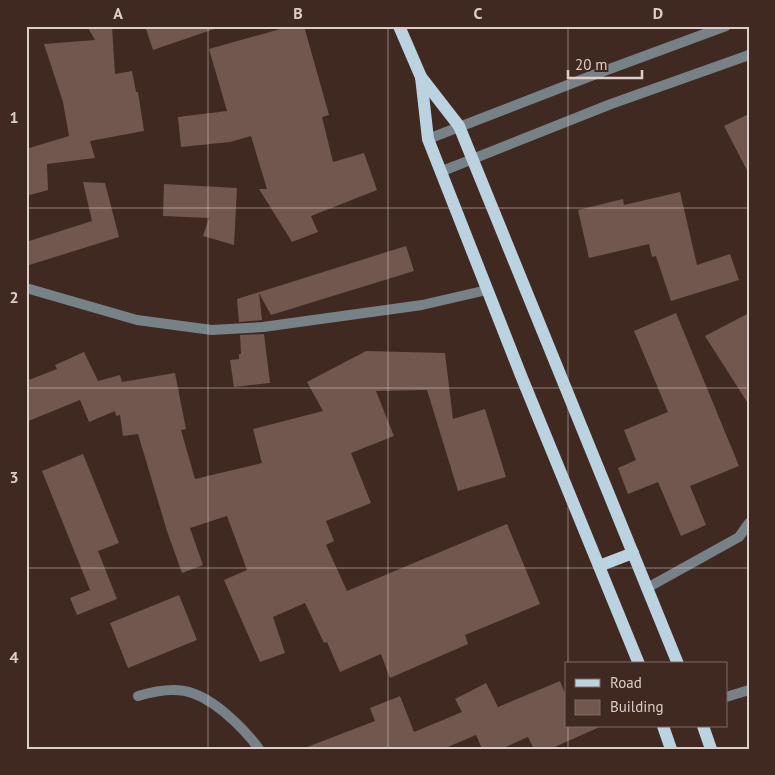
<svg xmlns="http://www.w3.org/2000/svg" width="775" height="775" viewBox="0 0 775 775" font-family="'PT Sans',sans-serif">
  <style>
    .building { fill: #71574e }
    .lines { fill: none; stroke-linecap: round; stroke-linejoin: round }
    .service { stroke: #768188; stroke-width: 10 }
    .minor { stroke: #768188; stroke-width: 10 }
    .tertiary { stroke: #768188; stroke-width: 10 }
    .primary { stroke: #bbd2e1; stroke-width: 12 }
    .grid { fill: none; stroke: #ddcec9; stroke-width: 1; stroke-opacity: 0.55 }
    .neatline { fill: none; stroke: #ddcec9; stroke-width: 2 }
    .grid-label { font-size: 16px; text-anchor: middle; font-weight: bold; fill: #ddcec9 }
  </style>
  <rect width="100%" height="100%" fill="#402921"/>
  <g class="building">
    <path d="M87 26H112L115 74 132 71 136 92H138L144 131 90 141 95 158 47 164 48 190 26 196V149L69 136 63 102 44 44 95 40Z"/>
    <path d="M145 26H213L214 29 153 50Z"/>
    <path d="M291 26H304L329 115 322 117 333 162 364 153 377 190 311 216 318 232 292 242 259 189H267L251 136 230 142 181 147 178 117 227 111 209 49Z"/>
    <path d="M749 114V174L724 126Z"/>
    <path d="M83 182 105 183 119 237 26 266V242L92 221Z"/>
    <path d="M164 184 237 188 234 245 203 236 209 218 163 216Z"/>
    <path d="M680 192 697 265 730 254 739 280 671 301 656 256 652 257 649 244 589 258 578 210 623 199 624 205Z"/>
    <path d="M406 246 414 271 271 315 259 293 262 320 239 322 237 299Z"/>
    <path d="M676 313 739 466 690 486 706 525 681 536 658 482 628 494 618 468 636 460 624 430 668 412 634 331Z"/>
    <path d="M749 313V405L705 336Z"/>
    <path d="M264 334 270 383 234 387 230 360 239 359V354H241L240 335Z"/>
    <path d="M366 351 445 353 453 419 485 409 506 477 458 491 427 390 376 391 394 436 351 453 371 503 326 521 334 541 326 545 347 591 507 524 540 604 465 635 468 644 390 678 381 654 340 672 327 642 324 643 305 603 273 617 285 653 260 662 224 580 247 570 227 516 190 528 203 565 182 573 167 531 138 434 123 436 120 415 116 416 115 411 89 422 80 400 26 422V381L57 369 55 365 84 352 98 381 120 375 122 382 175 373 186 429 181 430 195 479 262 463 253 429 323 411 307 382Z"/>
    <path d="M83 454 119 543 98 551 117 599 77 615 70 598 90 590 42 471Z"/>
    <path d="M179 595 197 640 128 668 110 623Z"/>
    <path d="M560 681 566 696V726H602L550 749H534L528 737 501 749H482L476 735 443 749H308L307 747 375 721 370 708 400 696 414 732 462 712 455 699 486 683 498 707Z"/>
  </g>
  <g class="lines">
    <path class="service" d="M647 588 739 537 749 523"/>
    <g class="minor">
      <path d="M26 288 137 320 212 330 263 327 422 305 487 290"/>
      <path d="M138 696C175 685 195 688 224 712 237 723 249 735 259 749"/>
      <path d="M726 697 749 690"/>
    </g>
    <g class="tertiary">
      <path d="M428 139 596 74 726 26"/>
      <path d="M440 172 611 104 749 55"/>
    </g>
    <g class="primary">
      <path d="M399 26 421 77 459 126 678 664"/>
      <path d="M421 77 428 139 522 378 639 664"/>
      <path d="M599 566 633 553"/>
      <path d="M663 726 671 749"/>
      <path d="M703 726 711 749"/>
    </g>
  </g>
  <path class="grid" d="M208 26V749M388 26V749M568 26V664M26 208H749M26 388H749M26 568H749M568 726V749"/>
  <rect width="775" height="775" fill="none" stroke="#402921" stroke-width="55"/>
  <rect x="565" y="662" width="162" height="65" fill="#402921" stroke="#7f6b64"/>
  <rect x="575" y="679" width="25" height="8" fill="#bbd2e1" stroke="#7f6b64"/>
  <text x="610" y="688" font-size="15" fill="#ddcec9">Road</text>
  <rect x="575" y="700" width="25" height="15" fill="#71574e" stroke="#7f6b64"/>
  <text x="610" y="712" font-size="15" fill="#ddcec9">Building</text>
  <path d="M568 70v8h74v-8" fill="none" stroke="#ddcec9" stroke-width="2.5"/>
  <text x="575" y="70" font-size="15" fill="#ddcec9" stroke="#402921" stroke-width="4" paint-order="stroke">20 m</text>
  <rect x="28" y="28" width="720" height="720" class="neatline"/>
  <g class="grid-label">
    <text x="118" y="19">A</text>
    <text x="298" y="19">B</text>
    <text x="478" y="19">C</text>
    <text x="658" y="19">D</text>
    <text x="14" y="123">1</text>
    <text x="14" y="303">2</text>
    <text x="14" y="483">3</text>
    <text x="14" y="663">4</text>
  </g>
</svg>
